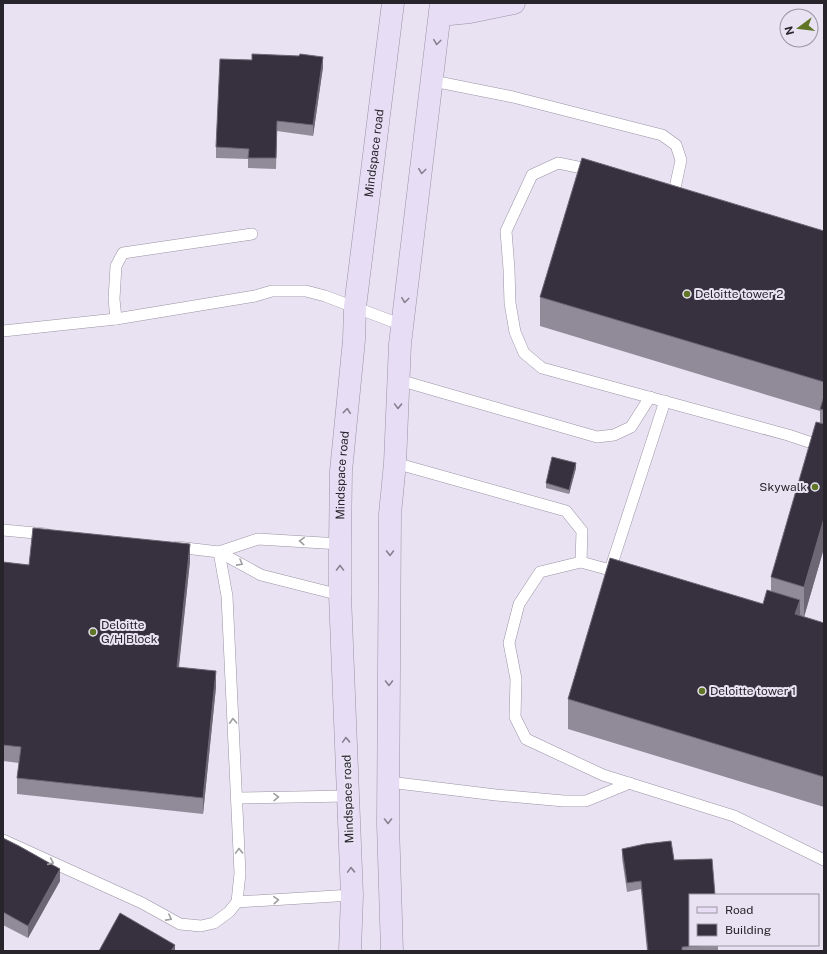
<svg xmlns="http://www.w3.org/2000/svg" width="827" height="954" viewBox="0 0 827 954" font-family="'Public Sans',sans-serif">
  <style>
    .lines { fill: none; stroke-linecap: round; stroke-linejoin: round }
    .lane-casing { stroke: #9a93a4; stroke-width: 12 }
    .secondary-casing { stroke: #9a93a4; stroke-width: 23 }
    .lane { stroke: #fff; stroke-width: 11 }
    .secondary { stroke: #e7ddf4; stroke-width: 22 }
    .wall { fill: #908a99 }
    .shaded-wall { fill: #6c6675 }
    .building { fill: #37313f; stroke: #6c6675 }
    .oneway { stroke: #878190 }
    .oneway2 { stroke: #9e9da0 }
    .poi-dot { fill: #607526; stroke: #e8e2f3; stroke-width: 1.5 }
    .labels { text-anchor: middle; stroke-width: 4; stroke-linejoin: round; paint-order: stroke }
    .street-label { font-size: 12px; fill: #27252b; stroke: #e8e2f3 }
    .poi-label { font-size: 12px; fill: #27252b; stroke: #e8e2f3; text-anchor: start }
  </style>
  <rect width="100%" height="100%" fill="#e8e2f3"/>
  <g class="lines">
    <defs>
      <g id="lane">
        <path d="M433 81 513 97 662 135 676 145 681 160 675 188"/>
        <path d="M592 170 558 163 532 175 506 231 509 269 510 303 515 332 524 353 542 368 788 435 824 447"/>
        <path d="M116 319 114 299 116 266 123 253 252 234"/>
        <path d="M3 331 116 319 255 296 272 291H306L325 296 402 325"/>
        <path d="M399 380 597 437 614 435 631 427 650 397"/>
        <path d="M395 463 566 511 582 531 581 562"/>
        <path d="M3 530 46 534"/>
        <path d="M177 547 219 552 261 575 340 595"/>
        <path d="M219 552 258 539 340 544"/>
        <path d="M610 570 665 401"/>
        <path d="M621 573 581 562 540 572 519 604 509 643 516 679 515 717 526 739 603 775 734 816 824 860"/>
        <path d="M389 782 496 795 564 801H586L630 783"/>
        <path d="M237 798 348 796"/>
        <path d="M3 840 142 903 180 924 201 926 214 923 229 912 237 902 240 873 227 596 219 552"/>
        <path d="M237 902 352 895"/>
      </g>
      <g id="secondary">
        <path d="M440 15 470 12 514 3"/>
        <path id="s1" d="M350 951 352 895 340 595V544L341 471 354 340 355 307 393 3"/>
        <path d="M392 951 388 824 390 514 395 463 400 344 441 3"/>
      </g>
    </defs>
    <use href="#lane" class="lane-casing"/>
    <use href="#secondary" class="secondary-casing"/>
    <use href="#lane" class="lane"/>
    <use href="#secondary" class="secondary"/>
  </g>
  <g class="wall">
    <path d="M323 67 313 136 277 131 276 169 248 168V159L216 158V147Z"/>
    <path d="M824 231V548L804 617 824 623V807L568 729V699L763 604 771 591V577L820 423V411L540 326V297Z"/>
    <path d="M576 468 569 494 546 488V483Z"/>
    <path d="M190 561 179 667 216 687 203 814 17 794V778L19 763 3 761V562L29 565Z"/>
    <path d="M3 838 60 881 28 938 3 925Z"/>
    <path d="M622 849 674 860 718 945V951H647L641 889 627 892 622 858Z"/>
  </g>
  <g class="shaded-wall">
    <path d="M323 57V67L313 136V125Z"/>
    <path d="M576 463V468L569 494V490Z"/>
    <path d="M824 518V548L804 617V587Z"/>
    <path d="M190 544V561L177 683V667Z"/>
    <path d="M800 600V630L795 614Z"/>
    <path d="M216 671V687L203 814V798Z"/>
    <path d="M60 869V881L28 938V926Z"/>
    <path d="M175 945V951H171Z"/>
  </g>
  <g class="building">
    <path d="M252 54 299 56 300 54 323 57 313 125 277 121 276 158H248L249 149 216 147 220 59 252 60Z"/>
    <path d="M582 158 824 231V382L540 297Z"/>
    <path d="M824 396V410L820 409Z"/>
    <path d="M816 422 824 424V518L804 587 771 577Z"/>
    <path d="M552 457 576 463 569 490 546 483Z"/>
    <path d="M33 528 190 544 177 667 216 671 203 798 17 778 21 747 3 745V562L29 565Z"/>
    <path d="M610 558 763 604 767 590 800 600 795 614 824 623V777L568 699Z"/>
    <path d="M3 838 19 846 60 869 28 926 3 912Z"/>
    <path d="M671 841 674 860 712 859 715 895H690V945H716L682 947V951H648L641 881 627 883 622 849 645 844Z"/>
    <path d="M120 913 175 945 171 951H99Z"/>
  </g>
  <defs><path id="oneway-chevron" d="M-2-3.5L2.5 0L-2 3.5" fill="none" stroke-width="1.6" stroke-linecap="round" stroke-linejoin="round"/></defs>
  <g class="oneway">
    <use href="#oneway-chevron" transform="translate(437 42) rotate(97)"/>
    <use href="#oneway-chevron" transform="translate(422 171) rotate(97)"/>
    <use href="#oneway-chevron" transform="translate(405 300) rotate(97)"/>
    <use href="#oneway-chevron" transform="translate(398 406) rotate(92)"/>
    <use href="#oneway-chevron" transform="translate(347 411) rotate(-84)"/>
    <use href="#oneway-chevron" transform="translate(390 553) rotate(90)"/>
    <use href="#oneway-chevron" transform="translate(340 568) rotate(-90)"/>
    <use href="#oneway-chevron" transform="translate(389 683) rotate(90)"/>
    <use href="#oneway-chevron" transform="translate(346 740) rotate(-92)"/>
    <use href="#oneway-chevron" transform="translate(388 821) rotate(90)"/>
    <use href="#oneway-chevron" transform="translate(351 870) rotate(-92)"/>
  </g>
  <g class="oneway2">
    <use href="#oneway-chevron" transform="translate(302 541) rotate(-176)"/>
    <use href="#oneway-chevron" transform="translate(240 563) rotate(29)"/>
    <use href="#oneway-chevron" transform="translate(233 721) rotate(-93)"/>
    <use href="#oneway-chevron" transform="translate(276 797) rotate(-1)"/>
    <use href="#oneway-chevron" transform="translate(239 851) rotate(-92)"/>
    <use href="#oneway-chevron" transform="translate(51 862) rotate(24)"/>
    <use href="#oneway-chevron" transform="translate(276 900) rotate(-4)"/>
    <use href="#oneway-chevron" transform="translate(169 918) rotate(28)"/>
  </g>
  <g class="poi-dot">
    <circle cx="687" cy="294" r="4"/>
    <circle cx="815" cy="487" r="4"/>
    <circle cx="93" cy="632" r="4"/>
    <circle cx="702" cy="691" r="4"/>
  </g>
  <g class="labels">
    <g class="street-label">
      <text dy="4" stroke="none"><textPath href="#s1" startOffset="800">Mindspace road</textPath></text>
      <text dy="4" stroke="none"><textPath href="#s1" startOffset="476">Mindspace road</textPath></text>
      <text transform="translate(348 799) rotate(-92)" y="4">Mindspace road</text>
    </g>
    <g class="poi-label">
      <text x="695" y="298">Deloitte tower 2</text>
      <text x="807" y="491" text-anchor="end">Skywalk</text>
      <text x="101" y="629">Deloitte<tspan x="101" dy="14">G/H Block</tspan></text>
      <text x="710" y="695">Deloitte tower 1</text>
    </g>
  </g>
  <rect width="827" height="954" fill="none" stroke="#27252b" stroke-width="8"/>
  <rect x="689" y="894" width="130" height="52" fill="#e8e2f3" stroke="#9b96a3"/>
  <rect x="697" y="907" width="20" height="6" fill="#e7ddf4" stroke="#9b96a3"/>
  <text x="725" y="914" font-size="12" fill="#27252b">Road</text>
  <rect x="697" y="924" width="20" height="12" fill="#37313f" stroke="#9b96a3"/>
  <text x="725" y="934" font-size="12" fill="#27252b">Building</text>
  <g transform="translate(799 28) rotate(255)"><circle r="19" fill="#e8e2f3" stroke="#9b96a3"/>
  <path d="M0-3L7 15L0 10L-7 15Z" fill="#607526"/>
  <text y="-6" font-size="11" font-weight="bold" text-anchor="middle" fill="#27252b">N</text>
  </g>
</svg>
